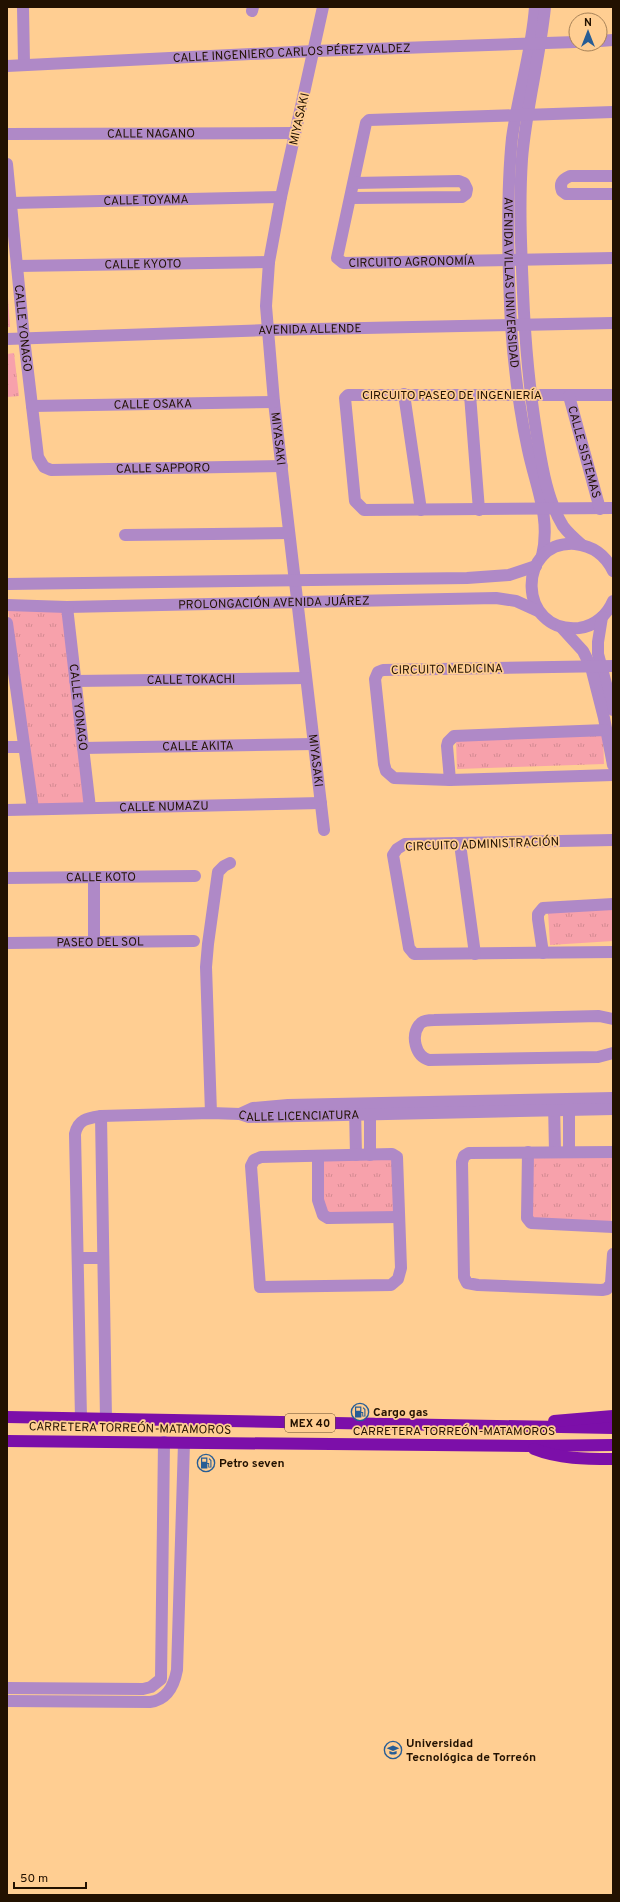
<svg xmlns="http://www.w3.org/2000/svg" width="620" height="1902" viewBox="0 0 620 1902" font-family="Overpass,sans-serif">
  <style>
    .park { fill: url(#park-tufts) }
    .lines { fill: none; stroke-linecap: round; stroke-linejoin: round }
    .minor { stroke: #af89c7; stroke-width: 12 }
    .highway { stroke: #7c0fa9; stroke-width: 12 }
    .labels { text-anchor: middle; stroke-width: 3.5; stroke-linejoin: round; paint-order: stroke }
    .shield { fill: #ffce92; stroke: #644a2c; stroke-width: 1 }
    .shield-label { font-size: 11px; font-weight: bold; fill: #210 }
    .street-label { font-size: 12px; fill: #210; stroke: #ffce92 }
    .poi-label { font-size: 12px; font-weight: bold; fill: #210; stroke: #ffce92; text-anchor: start }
  </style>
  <defs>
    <pattern id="park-tufts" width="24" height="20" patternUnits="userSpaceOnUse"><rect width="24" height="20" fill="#f7a1ab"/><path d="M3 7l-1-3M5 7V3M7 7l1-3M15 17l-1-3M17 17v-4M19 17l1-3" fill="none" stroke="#d38a91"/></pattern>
  </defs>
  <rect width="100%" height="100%" fill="#ffce92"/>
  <g class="park">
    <path d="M7 282 10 327H7Z"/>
    <path d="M14 353 19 396 7 397V354Z"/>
    <path d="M8 609 65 612 84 805 35 806Z"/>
    <path d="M603 734 604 764 457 769 456 740Z"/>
    <path d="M613 908V941L550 945 548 912Z"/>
    <path d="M394 1156 396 1215 323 1214 319 1157Z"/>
    <path d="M531 1156 612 1157 611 1222 531 1220Z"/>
  </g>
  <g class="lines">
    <g class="minor">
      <path d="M23 7 24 64"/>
      <path id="s1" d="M323 7 281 197 269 262 266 306 274 402 324 830"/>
      <path id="s2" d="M535 7C532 51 518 94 512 138 506 197 508 266 511 325 514 367 519 409 528 450 536 488 551 518 542 556"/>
      <path d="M545 7C540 58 526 108 522 159 519 204 521 248 523 292 525 341 529 388 537 436 542 466 547 500 563 526 568 533 575 539 582 545"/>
      <path d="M252 11 253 7"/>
      <path d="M600 41 613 40"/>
      <path id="s3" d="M7 66 314 51 576 42"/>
      <path id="s4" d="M613 112 369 120 366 123 337 258 343 263 613 258"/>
      <path id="s5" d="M7 134 295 133"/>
      <path id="s6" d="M7 164 24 338 38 457 44 467 51 470 282 466"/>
      <path d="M613 176H570C563 179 559 183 562 191L566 194H613"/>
      <path d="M351 198 462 197 466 194 467 189 464 183 459 181 354 183"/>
      <path id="s7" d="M11 203 281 197"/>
      <path id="s8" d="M17 266 269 262"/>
      <path id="s9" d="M7 339 267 330 613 323"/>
      <path d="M404 394 421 510"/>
      <path d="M470 395 479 510"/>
      <path d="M613 395H348L345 398 355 501 364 510 613 508"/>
      <path id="s10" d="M569 396 600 509"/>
      <path id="s11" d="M32 406 274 402"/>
      <path d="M125 535 289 533"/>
      <path d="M613 571C606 556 593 546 575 544 516 540 517 634 579 628 595 626 607 615 613 601"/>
      <path d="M7 584 467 578 509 575 536 566"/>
      <path id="s12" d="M7 605 67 607 496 598 516 601 538 611"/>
      <path id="s13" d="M67 607 90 808"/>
      <path d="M602 617 598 642V654L613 710"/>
      <path d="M7 623 33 809"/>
      <path d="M561 627 583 651 591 667 604 718 613 765"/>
      <path d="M613 666 383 670 378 672 375 679 384 764 386 771 394 778 450 780 613 775"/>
      <path id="s14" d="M75 681 306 678"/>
      <path d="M7 747H24"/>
      <path id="s15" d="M83 748 314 744"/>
      <path d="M450 780 447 746 448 742 454 736 606 730"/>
      <path id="s16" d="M7 810 321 803"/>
      <path d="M613 840 405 844 397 849 393 855 409 948 414 954 613 952"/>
      <path d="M460 844 475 954"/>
      <path d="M94 877V941"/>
      <path id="s17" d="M7 878 195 876"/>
      <path id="s18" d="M7 943 194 941"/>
      <path d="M543 953 538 919V914L543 908 613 904"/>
      <path d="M613 1019 599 1016 434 1020C430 1020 422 1020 419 1025 411 1036 415 1056 429 1060L598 1057 613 1053"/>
      <path d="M569 1102V1152"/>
      <path d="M554 1103 555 1152"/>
      <path d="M370 1106V1155"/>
      <path d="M355 1108 356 1155"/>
      <path d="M211 1113 206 967 208 944 218 872 224 866 230 863"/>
      <path d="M240 1114 253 1108 288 1105 613 1098"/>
      <path d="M101 1116 106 1419"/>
      <path d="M528 1152 527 1218 531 1223 613 1227"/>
      <path d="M613 1152 469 1153 464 1156 462 1162 464 1277 467 1283 478 1285 602 1290 607 1289 611 1283 613 1254"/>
      <path d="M392 1154 397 1157 401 1268 398 1279 391 1285 260 1287 251 1166 254 1160 261 1157Z"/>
      <path d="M318 1156V1200L323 1215 328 1218 398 1217"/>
      <path d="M78 1258H103"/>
      <path id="s19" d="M81 1418 75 1134C78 1119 88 1118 101 1116L211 1113 240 1114 249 1117 613 1109"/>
      <path d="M7 1688 143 1689 151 1687 161 1679 164 1442"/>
      <path d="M7 1701 150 1702C167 1700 174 1686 177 1670L184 1443"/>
    </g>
    <g class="highway">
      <path d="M7 1417 613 1428"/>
      <path d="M554 1421 613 1416"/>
      <path d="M7 1441 528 1446 613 1445"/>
      <path d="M534 1449C559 1459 586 1459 613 1459"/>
    </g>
  </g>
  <defs>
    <symbol id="fuel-ring" viewBox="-11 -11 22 22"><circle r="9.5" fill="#ffce92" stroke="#275d95" stroke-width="1.5"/><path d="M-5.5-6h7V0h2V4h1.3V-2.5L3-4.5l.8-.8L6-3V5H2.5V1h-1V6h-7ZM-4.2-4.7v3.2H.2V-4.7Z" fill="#275d95"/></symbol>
    <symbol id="university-ring" viewBox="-11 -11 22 22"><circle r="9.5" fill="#ffce92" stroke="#275d95" stroke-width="1.5"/><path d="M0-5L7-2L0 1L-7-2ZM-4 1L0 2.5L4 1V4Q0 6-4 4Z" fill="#275d95"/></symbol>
  </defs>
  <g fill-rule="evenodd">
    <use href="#fuel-ring" x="350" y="1402" width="20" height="20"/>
    <use href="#fuel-ring" x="196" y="1453" width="20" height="20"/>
    <use href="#university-ring" x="383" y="1740" width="20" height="20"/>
  </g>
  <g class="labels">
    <rect class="shield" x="285" y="1414" width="50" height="18" rx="3"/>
    <g class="shield-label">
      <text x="310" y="1427">MEX 40</text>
    </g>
    <g class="street-label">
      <text dy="4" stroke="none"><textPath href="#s3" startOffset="285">CALLE INGENIERO CARLOS PÉREZ VALDEZ</textPath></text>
      <text transform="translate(299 119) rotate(-77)" y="4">MIYASAKI</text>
      <text dy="4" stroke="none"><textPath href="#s5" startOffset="144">CALLE NAGANO</textPath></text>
      <text dy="4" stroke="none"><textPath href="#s7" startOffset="135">CALLE TOYAMA</textPath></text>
      <text dy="4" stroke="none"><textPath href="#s4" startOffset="463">CIRCUITO AGRONOMÍA</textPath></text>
      <text dy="4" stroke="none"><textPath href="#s8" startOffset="126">CALLE KYOTO</textPath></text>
      <text dy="4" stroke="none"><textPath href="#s2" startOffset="278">AVENIDA VILLAS UNIVERSIDAD</textPath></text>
      <text dy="4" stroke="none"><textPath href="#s6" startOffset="165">CALLE YONAGO</textPath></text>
      <text dy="4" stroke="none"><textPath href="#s9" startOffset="303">AVENIDA ALLENDE</textPath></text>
      <text x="452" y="399">CIRCUITO PASEO DE INGENIERÍA</text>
      <text dy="4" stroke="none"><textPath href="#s11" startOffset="121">CALLE OSAKA</textPath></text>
      <text dy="4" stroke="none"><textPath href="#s1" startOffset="438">MIYASAKI</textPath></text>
      <text dy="4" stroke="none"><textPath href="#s10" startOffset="58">CALLE SISTEMAS</textPath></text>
      <text dy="4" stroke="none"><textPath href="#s6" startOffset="426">CALLE SAPPORO</textPath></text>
      <text dy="4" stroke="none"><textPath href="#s12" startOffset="267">PROLONGACIÓN AVENIDA JUÁREZ</textPath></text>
      <text transform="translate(447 669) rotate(-1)" y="4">CIRCUITO MEDICINA</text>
      <text dy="4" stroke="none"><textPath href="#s14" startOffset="116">CALLE TOKACHI</textPath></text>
      <text dy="4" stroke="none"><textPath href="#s13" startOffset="101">CALLE YONAGO</textPath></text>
      <text dy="4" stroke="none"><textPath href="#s15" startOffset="115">CALLE AKITA</textPath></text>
      <text dy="4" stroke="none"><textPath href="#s1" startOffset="762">MIYASAKI</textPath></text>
      <text dy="4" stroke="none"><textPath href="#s16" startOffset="157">CALLE NUMAZU</textPath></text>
      <text transform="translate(482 844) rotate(-2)" y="4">CIRCUITO ADMINISTRACIÓN</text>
      <text dy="4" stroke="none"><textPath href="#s17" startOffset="94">CALLE KOTO</textPath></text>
      <text dy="4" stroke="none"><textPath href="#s18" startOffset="93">PASEO DEL SOL</textPath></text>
      <text dy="4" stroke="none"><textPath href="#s19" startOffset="517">CALLE LICENCIATURA</textPath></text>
      <text transform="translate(130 1428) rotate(1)" y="4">CARRETERA TORREÓN-MATAMOROS</text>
      <text x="454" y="1435">CARRETERA TORREÓN-MATAMOROS</text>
    </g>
    <g class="poi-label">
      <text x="373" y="1416">Cargo gas</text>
      <text x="219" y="1467">Petro seven</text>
      <text x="406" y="1747">Universidad<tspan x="406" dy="14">Tecnológica de Torreón</tspan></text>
    </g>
  </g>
  <rect width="620" height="1902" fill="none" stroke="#221100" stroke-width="16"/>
  <g transform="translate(588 32)"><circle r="19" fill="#ffce92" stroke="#a78258"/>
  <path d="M0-3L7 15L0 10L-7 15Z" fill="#275d95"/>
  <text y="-6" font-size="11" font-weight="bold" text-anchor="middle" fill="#221100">N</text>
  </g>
  <path d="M14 1882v6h72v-6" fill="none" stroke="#221100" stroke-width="2"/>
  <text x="20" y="1882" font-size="12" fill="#221100" stroke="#ffce92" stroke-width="3" paint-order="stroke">50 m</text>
</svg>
